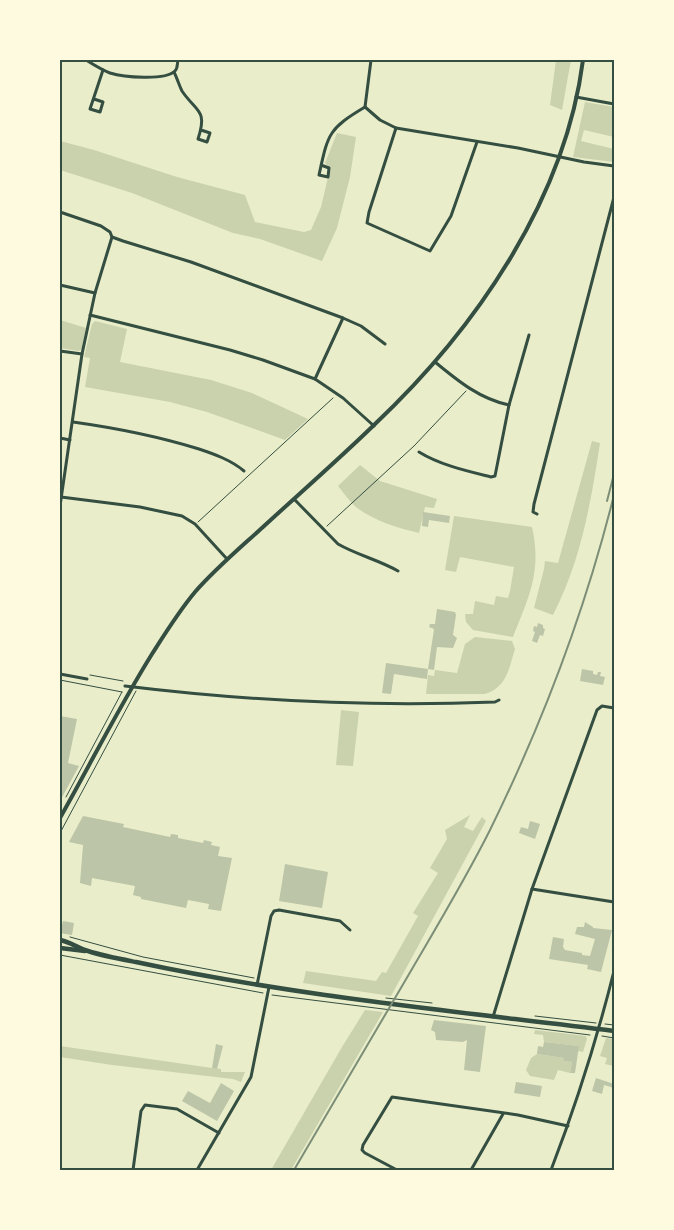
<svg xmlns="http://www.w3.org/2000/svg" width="674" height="1230" viewBox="0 0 674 1230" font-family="Spectral,serif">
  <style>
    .green { fill: #cad2ad }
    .building { fill: #bcc5a7 }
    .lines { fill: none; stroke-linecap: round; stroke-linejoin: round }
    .path { stroke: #344e41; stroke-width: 1 }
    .minor { stroke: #344e41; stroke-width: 3 }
    .tertiary { stroke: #344e41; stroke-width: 4 }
    .secondary { stroke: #344e41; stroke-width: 4.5 }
    .rail { stroke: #7c8e77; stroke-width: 2 }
    .neatline { fill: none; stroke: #344e41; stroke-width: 2 }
  </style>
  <rect width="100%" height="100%" fill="#e9edc9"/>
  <g class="green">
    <path d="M556 60H571L562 110 550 105Z"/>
    <path d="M585 102 614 107V137L584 130 581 141 614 149V162L573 157Z"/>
    <path d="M337 133 356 137 350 177 337 228 322 261 260 239 233 233 132 193 60 170V141L94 150 177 177 245 195 255 222 304 232 311 230 321 207 330 169 325 163Z"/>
    <path d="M60 320 86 328 82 349 79 351 60 348Z"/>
    <path d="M95 321 127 329 120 362 211 380 252 393 308 419 285 440 207 412 170 402 85 387 90 358 84 357 92 324Z"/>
    <path d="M592 441 600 443C591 502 581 561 553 615L534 608 544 569 545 561 558 563Z"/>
    <path d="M360 465 380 481 437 499 434 508 425 507 419 533C398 528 374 521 356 507 349 501 344 493 338 486Z"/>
    <path d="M454 516 532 527C542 571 529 597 513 637L473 630 466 622 465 614H473L475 601 494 605 496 596 508 598 510 591 514 567 460 557 456 572 445 570Z"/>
    <path d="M475 637 512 641 515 649C509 668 507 687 485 694H426L428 675 434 676 435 670 457 673 465 644Z"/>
    <path d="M341 710 359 712 353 766 336 765Z"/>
    <path d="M470 815 464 827 473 831 482 817 486 821 391 996 303 983 306 971 376 981 382 972 386 973 418 916 413 913 438 873 430 868 447 839 445 830Z"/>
    <path d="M365 1010 383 1012 291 1170H271L342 1047Z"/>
    <path d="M535 1030 586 1036 587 1039 583 1052 578 1051V1046L544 1042 543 1035 534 1034Z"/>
    <path d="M606 1038 614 1039 612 1052 614 1053V1066L605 1064 607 1058 600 1056Z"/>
    <path d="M60 1046 212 1068 221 1069V1072H245L241 1082 233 1079 112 1065 60 1057Z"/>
    <path d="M537 1054 564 1058V1061L572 1062 570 1073 558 1070 554 1080 530 1076 526 1070 531 1058Z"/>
  </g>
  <g class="building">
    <path d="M423 512 450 516 449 523 429 520 428 527 422 526Z"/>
    <path d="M437 609 455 612 456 615 453 635 457 638 453 648 437 647 434 670 428 669 434 629 429 627 430 624H435Z"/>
    <path d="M538 623 543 625V628L545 629 543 636 540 635 537 643 532 641 535 632 533 631 534 626 537 627Z"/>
    <path d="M386 663 428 669 427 679 394 674 391 694 382 693Z"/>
    <path d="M582 669 593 671V674L597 675 598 672H601L600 676 605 677 603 685 580 681Z"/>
    <path d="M60 716 77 719 68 763 79 766 60 801Z"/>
    <path d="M83 816 124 824 123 827 170 837 171 834 178 835V838L203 843 204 840 212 842 211 845 220 847 218 856 232 858 221 911 208 909 209 904 188 900 186 908 141 899V897L133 895 135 886 92 878 91 886 80 883 83 845 69 842Z"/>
    <path d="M530 821 540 824 535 839 519 833 521 827 528 829Z"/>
    <path d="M285 864 328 872 322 908 279 901Z"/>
    <path d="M63 921 74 923 72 935 60 933Z"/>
    <path d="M585 922 593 927V928L612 930 601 972 587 969 588 965 549 959 553 937 564 939 563 947 565 950 582 953V955L590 956 595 939 575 934 577 927H584Z"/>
    <path d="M434 1020 486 1026 480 1072 464 1070 467 1040 463 1042 436 1040 435 1032 431 1030Z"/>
    <path d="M544 1042 579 1046 575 1073H570L572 1062 564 1061V1058L537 1054 538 1046 543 1047Z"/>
    <path d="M216 1044 223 1046 217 1069 212 1068Z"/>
    <path d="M596 1078 614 1084V1088L604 1085 602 1094 592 1091Z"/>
    <path d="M516 1082 542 1086 540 1097 514 1093Z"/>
    <path d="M221 1083 234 1091 217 1121 182 1101 188 1091 210 1103Z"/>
  </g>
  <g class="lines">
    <g class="path">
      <path d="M198 522 333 398"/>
      <path d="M327 526 414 446 466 391"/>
      <path d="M90 675 123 681"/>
      <path d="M60 680 122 692"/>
      <path d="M66 797 122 692"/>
      <path d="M60 833 136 691"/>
      <path d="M70 937 143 957 254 978"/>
      <path d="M60 955 263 993"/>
      <path d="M272 995 590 1035"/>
      <path d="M386 998 432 1003"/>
      <path d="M535 1016 596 1023"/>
      <path d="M605 1024 614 1025"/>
      <path d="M602 1036 614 1038"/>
    </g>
    <g class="minor">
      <path d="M86 60C94 65 102 70 110 73 123 77 165 81 175 71 178 68 177 64 178 60"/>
      <path d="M174 72C177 78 179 85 182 91 196 112 208 109 198 139L207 142 210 133 201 130"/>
      <path d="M576 97 614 104"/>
      <path d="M94 99 103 102 100 112 90 109 103 70"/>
      <path d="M365 107 380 120 396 128 518 148 584 162 614 166"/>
      <path d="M365 107 371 60"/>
      <path d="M396 128 369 212 367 223 430 251 451 216 477 142"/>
      <path d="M321 165 329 168 328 177 319 175C328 134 328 129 365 107"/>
      <path d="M60 212 101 226 110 232 112 237 123 241 191 262 343 318 361 326 385 344"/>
      <path d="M60 285 95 293"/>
      <path d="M90 315 230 350 263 360 315 379 343 398 374 426"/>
      <path d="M60 351 82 354"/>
      <path d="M435 362C458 381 480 399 509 405"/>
      <path d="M315 379 343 318"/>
      <path d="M73 422C116 428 157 436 199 449 214 454 231 460 244 471"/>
      <path d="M60 438 70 440"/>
      <path d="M419 452C440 465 467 471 491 477L495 476 509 405 529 335"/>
      <path d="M61 497 140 507 182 516 195 524 227 559"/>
      <path d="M294 499 338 544C357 555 379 560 398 571"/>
      <path d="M60 506 82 354 95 293 112 237"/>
      <path d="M537 514 533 512 534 504 614 197"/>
      <path d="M60 674 87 679"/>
      <path d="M125 686C248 701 372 707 495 702L499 700"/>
      <path d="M532 889 614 902"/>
      <path d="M257 985 271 916 274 911 279 910 340 921 350 930"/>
      <path d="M493 1017 532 889 597 710 602 706 614 708"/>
      <path d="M133 1170 141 1111 145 1105 177 1109 219 1133"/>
      <path d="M197 1170 251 1077 269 987"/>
      <path d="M397 1170 365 1153 362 1150 363 1145 392 1097 518 1115 568 1126"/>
      <path d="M471 1170 503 1114"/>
      <path d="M551 1170C576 1105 597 1039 614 971"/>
    </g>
    <path class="tertiary" d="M60 818C91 763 119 707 152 654 166 632 179 611 195 592 216 568 240 548 263 527 300 493 338 460 374 425 475 330 565 200 583 60"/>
    <g class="secondary">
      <path d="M60 940C70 942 78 948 88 951 103 956 120 959 136 962 294 996 454 1011 614 1031"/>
      <path d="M60 948 85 951"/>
    </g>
    <g class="rail">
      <path d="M607 501 614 474"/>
      <path d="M294 1170C331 1107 368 1044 405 981 434 931 464 882 490 830 543 722 585 611 614 495"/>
    </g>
  </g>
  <rect width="674" height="1230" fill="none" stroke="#fefae0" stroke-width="122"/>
  <rect x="61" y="61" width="552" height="1108" class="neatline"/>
</svg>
